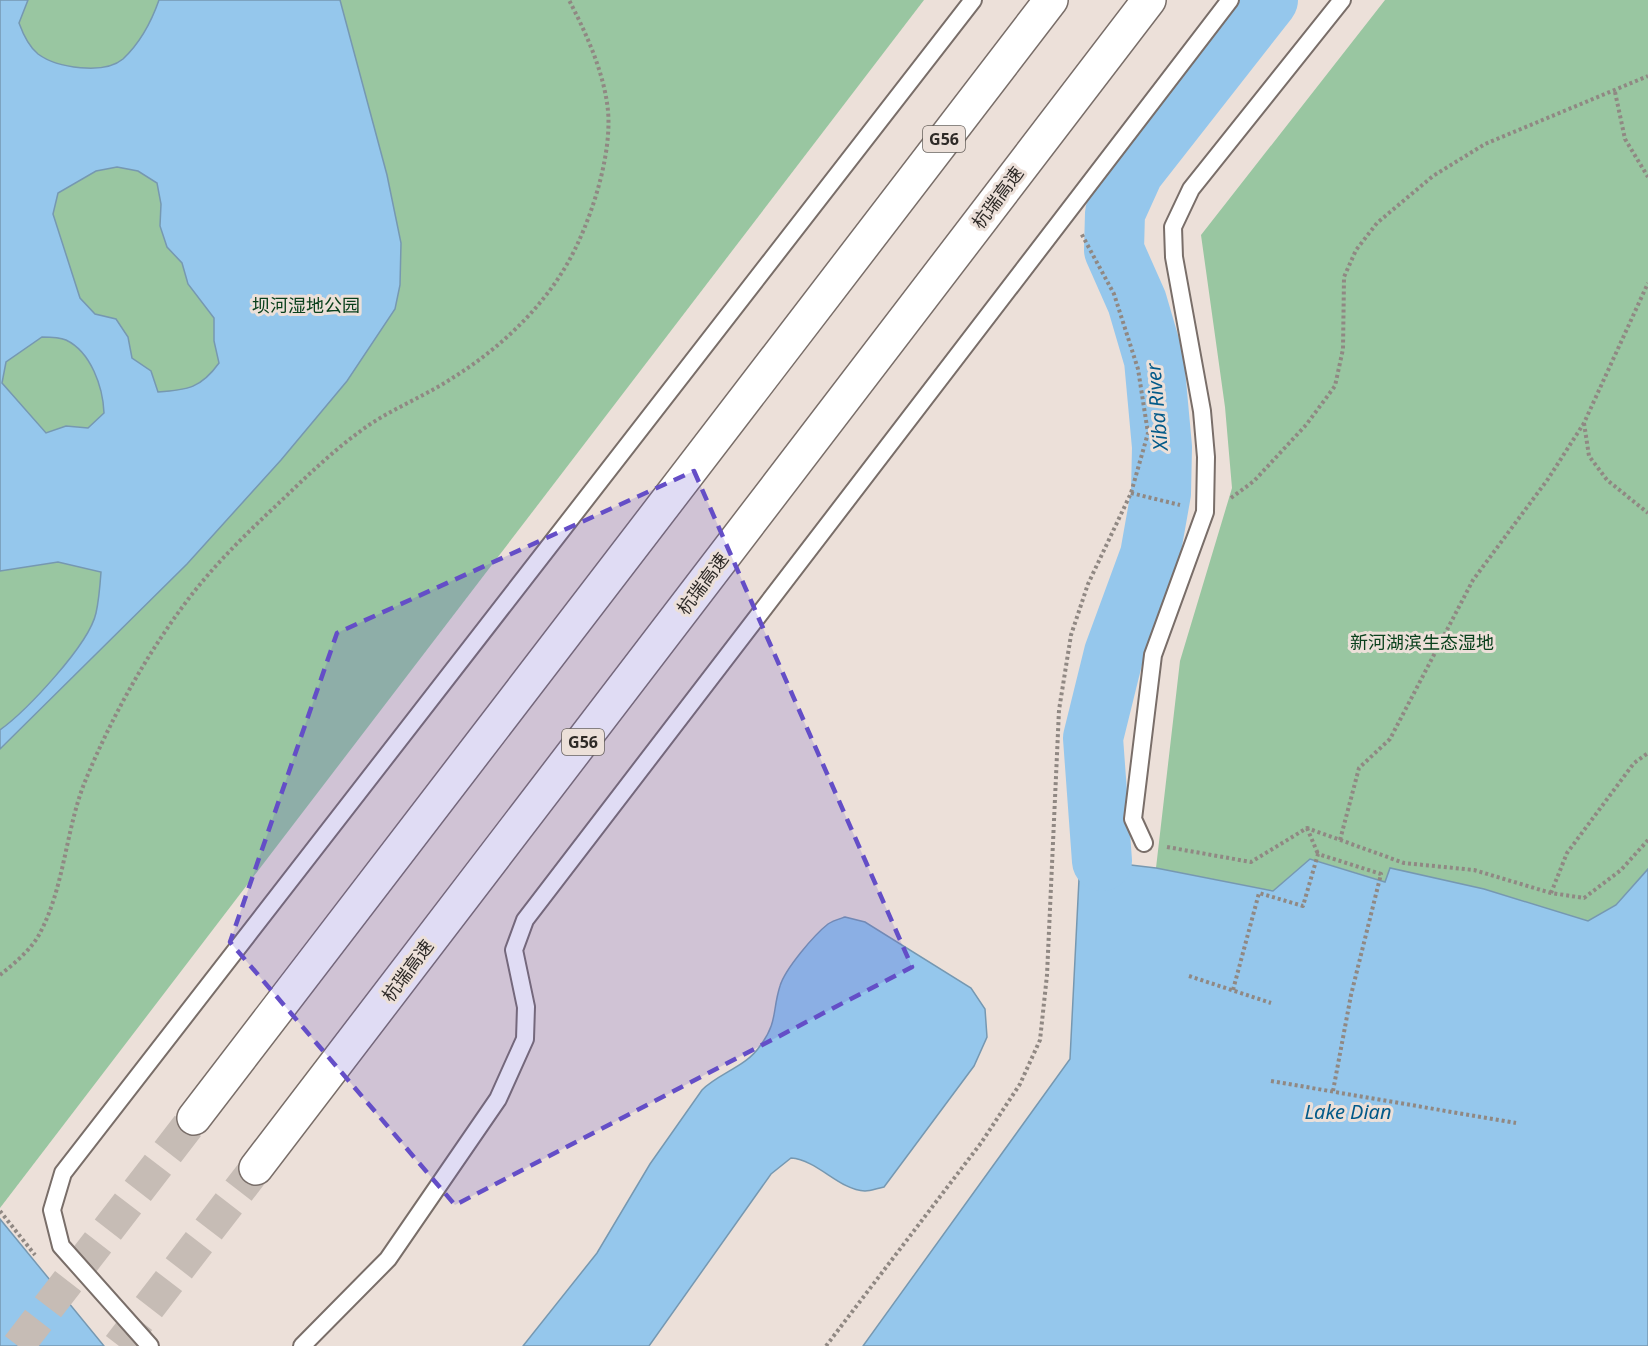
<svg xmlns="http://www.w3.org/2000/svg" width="1648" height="1346" viewBox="0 0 1648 1346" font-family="'Noto Sans','Noto Sans SC',sans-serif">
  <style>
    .green { fill: #99c6a1 }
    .water { fill: #95c7ec; stroke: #7698b1; stroke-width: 1.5; fill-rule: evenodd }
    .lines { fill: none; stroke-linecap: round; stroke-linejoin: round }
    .river { stroke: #95c7ec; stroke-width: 60 }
    .motorway-tunnel { stroke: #c6bcb5; stroke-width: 33; stroke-dasharray: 33 16; stroke-linecap: butt }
    .service-casing { stroke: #796e69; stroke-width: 20 }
    .motorway-casing { stroke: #796e69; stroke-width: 36 }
    .path { stroke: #908883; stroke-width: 4; stroke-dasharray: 3 3; stroke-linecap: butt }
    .service { stroke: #fff; stroke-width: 16 }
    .motorway { stroke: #fff; stroke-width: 33 }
    .marked { fill: #644ec7; fill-opacity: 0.2; stroke: #644ec7; stroke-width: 4.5; stroke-dasharray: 12 8; stroke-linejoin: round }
    .labels { text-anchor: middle; stroke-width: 6; stroke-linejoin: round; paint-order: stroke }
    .shield { fill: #ece0d9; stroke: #67615c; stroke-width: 1.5 }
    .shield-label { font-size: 16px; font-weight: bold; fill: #2e2a27 }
    .street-label { font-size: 18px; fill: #2e2a27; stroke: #ece0d9 }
    .park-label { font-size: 18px; fill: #09401c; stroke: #ece0d9 }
    .water-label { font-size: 20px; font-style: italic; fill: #035a89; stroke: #ece0d9 }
  </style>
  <rect width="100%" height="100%" fill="#ece0d9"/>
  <g class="green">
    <path d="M0 0H924L0 1208Z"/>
    <path d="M1385 0H1648V869L1616 905 1588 922 1484 889 1390 869 1386 882 1310 859 1273 891 1156 868 1180 661 1232 488 1225 407 1201 235Z"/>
  </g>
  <g class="water">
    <path d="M0 0H28L19 23C23 34 28 46 38 54 57 68 104 75 123 59 141 42 151 23 159 0H340L387 175 401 243 400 285 395 309 347 381 281 460 187 564 0 749V730C26 711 89 645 96 613 99 600 100 586 101 572L58 562 0 571ZM117 167 138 171 157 183 161 204 160 226 167 247 182 263 188 284 214 318V341L219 363C201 388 188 390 158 392L151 371 132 358 128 337 116 319 95 314 80 298 53 214 58 193 96 171ZM42 337C49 337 59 337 66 340 91 352 103 387 104 413L88 428 66 426 46 433 2 383 6 362Z"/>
    <path d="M1080 859 1156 868 1273 891 1310 859 1385 882 1390 868 1484 889 1588 921 1616 905 1648 869V1346H863L1070 1059Z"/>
    <path d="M845 917 865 922 971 988 985 1009 987 1037 974 1066 884 1187C878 1188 871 1191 865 1191 839 1190 818 1160 791 1158L771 1174 649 1346H523L597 1253 650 1164 702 1090C719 1073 746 1067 760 1046 778 1022 772 1011 780 986 785 969 814 935 828 924 832 921 839 919 845 917Z"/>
    <path d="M0 1219 104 1346H0Z"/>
  </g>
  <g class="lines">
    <path class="river" d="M1102 861 1093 738 1114 653 1150 555 1161 493 1162 447 1154 360 1137 302 1114 250 1115 213 1134 171 1268 0"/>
    <g class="motorway-tunnel">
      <path d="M18 1346 194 1118"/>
      <path d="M119 1346 256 1168"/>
    </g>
    <defs>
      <g id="service">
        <path d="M1144 843 1133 819 1153 655 1205 512 1206 457 1202 411 1174 257 1173 227 1191 189 1342 0"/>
        <path d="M150 1346 61 1246 52 1210 63 1173 973 0"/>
        <path d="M302 1346 388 1259 498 1099 525 1039 526 1007 514 950 525 920 1230 0"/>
      </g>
      <g id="motorway">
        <path d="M194 1118 1051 0"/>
        <path d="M256 1168 1149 0"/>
      </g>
    </defs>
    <use href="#service" class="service-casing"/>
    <use href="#motorway" class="motorway-casing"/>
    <g class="path">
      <path d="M1615 92 1625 139 1648 177"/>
      <path d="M1584 423 1589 456 1607 480 1648 513"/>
      <path d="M1131 493 1180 505"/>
      <path d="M1231 498 1254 481 1306 425 1335 386 1343 349 1344 277 1356 250 1377 223 1433 176 1485 144 1648 76"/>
      <path d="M1307 828 1318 854"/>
      <path d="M1340 840 1359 768 1390 739 1473 580 1548 479 1584 423 1648 283"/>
      <path d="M1167 847 1251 862 1307 828 1404 863 1474 870 1551 893 1584 898 1621 870 1648 840"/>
      <path d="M1551 893 1567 853 1634 763 1648 753"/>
      <path d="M0 975C15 963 33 948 41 931 65 884 66 827 86 779 113 714 150 648 193 593 219 560 250 530 281 501 309 474 337 447 369 425 396 407 427 395 454 377 505 345 552 299 577 245 595 207 614 145 607 103 602 68 585 31 569 0"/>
      <path d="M1189 976 1271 1003"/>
      <path d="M1233 990 1259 893 1303 906 1318 854 1381 874 1351 995 1333 1091"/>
      <path d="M1271 1081 1516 1123"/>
      <path d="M0 1211 35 1255"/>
      <path d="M826 1346 981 1143 1020 1084 1040 1040 1047 975 1059 710 1071 635 1088 584 1131 493 1148 433 1138 369 1114 294 1081 233"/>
    </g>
    <use href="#service" class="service"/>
    <use href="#motorway" class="motorway"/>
  </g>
  <path class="marked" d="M694 471 912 967 455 1205 230 942 337 633Z"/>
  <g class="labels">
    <g class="shield">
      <rect x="923" y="126" width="42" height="26" rx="4.5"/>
      <rect x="562" y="729" width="42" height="26" rx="4.5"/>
    </g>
    <g class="shield-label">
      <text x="944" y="145">G56</text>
      <text x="583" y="748">G56</text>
    </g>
    <g class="street-label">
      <text transform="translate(998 198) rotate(-53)" y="6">杭瑞高速</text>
      <text transform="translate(703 584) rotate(-53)" y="6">杭瑞高速</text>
      <text transform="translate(408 971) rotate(-53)" y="6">杭瑞高速</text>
    </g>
    <g class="park-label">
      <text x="306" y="312">坝河湿地公园</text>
      <text x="1422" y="649">新河湖滨生态湿地</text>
    </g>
    <g class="water-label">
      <text transform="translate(1157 407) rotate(-95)" y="7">Xiba River</text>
      <text x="1348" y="1119">Lake Dian</text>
    </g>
  </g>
</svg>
